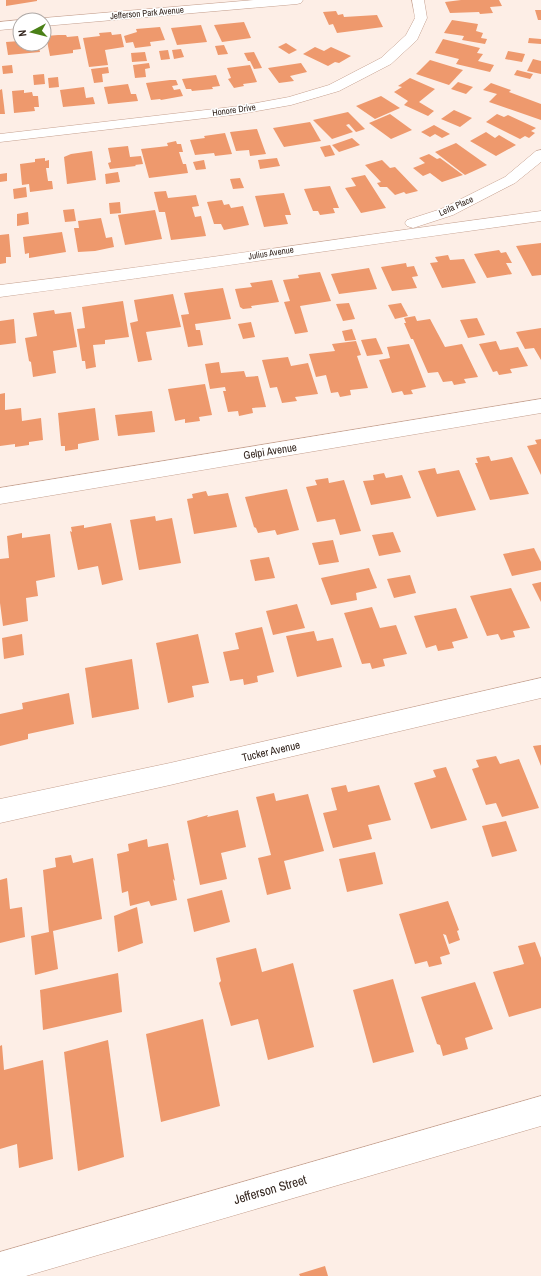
<svg xmlns="http://www.w3.org/2000/svg" width="541" height="1276" viewBox="0 0 541 1276" font-family="'Archivo Narrow',sans-serif">
  <style>
    .building { fill: #ee996d }
    .lines { fill: none; stroke-linecap: round; stroke-linejoin: round }
    .street-casing { stroke: #c5a190; stroke-width: 1 }
    .street { fill: #fff; fill-rule: evenodd }
    .labels { text-anchor: middle; stroke-width: 3; stroke-linejoin: round; paint-order: stroke }
    .far-street-label { font-size: 9px; fill: #34261f; stroke: #fff }
    .street-label { font-size: 11px; fill: #34261f; stroke: #fff }
    .near-street-label { font-size: 13px; fill: #34261f; stroke: #fff }
  </style>
  <rect width="100%" height="100%" fill="#fdeee6"/>
  <g class="building">
    <path d="M6 0H37V1L6 6Z"/>
    <path d="M461 0H499L502 6 490 7 493 13 480 14 479 12 450 13 445 2Z"/>
    <path d="M535 10H541V20H538Z"/>
    <path d="M336 11 338 15 343 14 344 17 377 15 383 27 337 33 333 24 329 25 323 12Z"/>
    <path d="M452 20 478 24 476 31 483 33 481 38 487 39 485 44 462 40 464 36 444 33Z"/>
    <path d="M244 22 251 38 222 42 214 25Z"/>
    <path d="M201 25 207 42 177 45 171 28Z"/>
    <path d="M160 27 165 40 150 42 151 46 135 48 133 42 126 43 124 36 137 32 136 29Z"/>
    <path d="M111 32 112 35 121 34 124 47 105 50 108 65 89 67 83 38 100 36 99 33Z"/>
    <path d="M58 35H66L67 37 78 36 81 49 73 50V53L50 56 46 36Z"/>
    <path d="M529 38 541 39V44L528 43Z"/>
    <path d="M443 39 480 48 477 53 483 54 478 61 494 65 490 72 456 64 459 59 435 53Z"/>
    <path d="M20 41V44H38L40 52 8 55 6 42Z"/>
    <path d="M286 43 297 50 289 54 278 47Z"/>
    <path d="M224 45 228 54 218 55 215 46Z"/>
    <path d="M315 47 324 51 331 47 351 56 339 63 335 62 328 66 303 54Z"/>
    <path d="M181 49 184 57 174 59 172 50Z"/>
    <path d="M168 50 170 59 161 60 159 51Z"/>
    <path d="M508 51 525 54 522 62 505 59Z"/>
    <path d="M145 52 147 61 132 62 131 53Z"/>
    <path d="M254 52 262 68 254 69 250 61H248L244 53Z"/>
    <path d="M533 59 541 61V74L527 71Z"/>
    <path d="M430 60 463 70 449 85 416 74Z"/>
    <path d="M149 63 150 68 145 69 146 77 135 78 133 65Z"/>
    <path d="M301 63 307 72 290 76 294 81 279 83 268 68Z"/>
    <path d="M12 65 13 73 3 74 2 66Z"/>
    <path d="M250 65 257 82 243 84 244 86 234 88 228 79 231 78 227 68Z"/>
    <path d="M108 67 109 73 102 74 103 82 94 83 91 69Z"/>
    <path d="M517 70 533 74 530 79 514 75Z"/>
    <path d="M44 74 45 84 34 85 33 75Z"/>
    <path d="M216 75 220 86 212 87 213 89 192 91 191 89H186L182 79Z"/>
    <path d="M58 77 59 87 49 88 48 78Z"/>
    <path d="M410 78 435 89 419 102 434 111 428 116 404 105 408 101 394 92 402 87 398 86Z"/>
    <path d="M170 80H176L178 85 172 86 174 90 180 89 183 96 161 100 160 99 151 100 146 83Z"/>
    <path d="M458 82 473 87 466 94 451 89Z"/>
    <path d="M491 83 511 90 509 92 541 104V120L489 102 497 94 483 90Z"/>
    <path d="M128 84 131 94H136L138 101 108 104 104 87Z"/>
    <path d="M84 87 86 98 93 97 95 104 63 107 60 90Z"/>
    <path d="M2 89 5 114H0V90Z"/>
    <path d="M24 90V93L32 92 33 96H38L39 107H34L35 111 14 113 12 91Z"/>
    <path d="M381 96 400 108 375 119 356 106Z"/>
    <path d="M454 110 472 118 460 127 441 119Z"/>
    <path d="M348 112 365 129 356 132 349 124 346 125 353 132 332 139 313 120Z"/>
    <path d="M390 114 412 130 391 139 369 123Z"/>
    <path d="M497 114 504 117 508 115 536 128 531 131 535 133 529 138 525 136 520 139 486 122Z"/>
    <path d="M310 122 321 141 284 147 273 128Z"/>
    <path d="M434 125 450 134 442 138 435 134 430 137 421 132Z"/>
    <path d="M257 129 266 154 250 156 249 150 236 151 230 132Z"/>
    <path d="M486 132 495 138 499 135 516 145 496 156 470 141Z"/>
    <path d="M225 133 232 154 215 156 214 153 195 155 190 140 205 138 204 136Z"/>
    <path d="M352 138 360 145 339 152 332 145Z"/>
    <path d="M176 141 177 144H181L183 152H179L183 164H186L188 173 149 178 141 149 168 146 167 143Z"/>
    <path d="M456 143 487 165 465 175 435 152Z"/>
    <path d="M330 145 335 155 325 157 320 147Z"/>
    <path d="M128 146 130 157 141 156 143 164 135 165 136 166 110 169 108 163 111 162 108 148Z"/>
    <path d="M92 151 96 180 67 184 64 157 71 154Z"/>
    <path d="M429 154 437 159 440 158 463 175 442 182 430 173 423 176 413 168 425 163 419 158Z"/>
    <path d="M45 158V161L49 160V168H46L48 181H52L53 189 30 192 29 184 22 185 20 164 35 162V159Z"/>
    <path d="M277 158 280 166 260 169 258 160Z"/>
    <path d="M204 160 206 169 196 170 193 162Z"/>
    <path d="M382 160 390 168 395 167 418 191 406 194 404 192 395 195 387 187H380L377 183 381 182 365 165Z"/>
    <path d="M118 172 120 182 106 184 105 174Z"/>
    <path d="M7 173V181L0 182V174Z"/>
    <path d="M365 175 386 208 361 213 345 188 356 186 351 178Z"/>
    <path d="M240 178 244 188 233 189 230 179Z"/>
    <path d="M330 186 339 208H333L335 213 320 215 318 211H313L304 189Z"/>
    <path d="M26 187 27 197 14 199 13 189Z"/>
    <path d="M166 191 168 198 196 195 199 206 192 207 195 217 201 216 206 236 171 240 165 212H159L154 192Z"/>
    <path d="M284 193 291 215H285L288 224 264 227 255 196Z"/>
    <path d="M222 200 224 205 229 204 231 208 243 206 249 225 224 230 221 224H214L207 202Z"/>
    <path d="M120 202 121 213 110 214 109 203Z"/>
    <path d="M74 209 76 221 65 222 63 210Z"/>
    <path d="M155 210 162 239 125 245 118 215Z"/>
    <path d="M28 212 29 224 17 226V214Z"/>
    <path d="M101 218 106 238 112 237 114 247 95 251 78 252 74 228H79L78 221Z"/>
    <path d="M62 232 66 252 29 258V253L25 254 23 237Z"/>
    <path d="M9 234 11 257H6V263L0 264V235Z"/>
    <path d="M541 243V275L532 276 516 246Z"/>
    <path d="M499 250 501 253 506 252 512 263H506L512 274 487 278 474 254Z"/>
    <path d="M448 255 450 260 464 259 476 283 442 288 430 263 438 262 435 257Z"/>
    <path d="M406 263 407 267 414 266 418 276 412 277 417 288 392 291 381 267Z"/>
    <path d="M369 268 377 289 339 294 331 274Z"/>
    <path d="M320 272 331 301 300 306 308 332 295 334 284 302 290 301 283 280 299 278 298 275Z"/>
    <path d="M272 280 279 302 251 306 252 308 243 309 240 307 235 289 252 287 250 283Z"/>
    <path d="M223 288 231 319 195 324 196 330H200L203 345 188 347 181 315 189 314 184 293Z"/>
    <path d="M173 294 181 327 146 332 152 360 138 362 130 323 138 321 134 300Z"/>
    <path d="M123 301 129 337 105 340V344L93 345 96 367 86 369 85 361H82L77 329 85 328 82 307Z"/>
    <path d="M349 303 355 319 343 321 336 304Z"/>
    <path d="M401 303 408 316 395 319 388 305Z"/>
    <path d="M54 310 55 314 71 312 77 347 53 351 56 373 33 377 31 362 29 361 25 338 37 336 33 313Z"/>
    <path d="M415 316 417 321 430 319 445 347 462 344 478 377 464 379 466 383 454 385 452 381 443 382 438 372 428 373 413 339H411L404 323H406L404 318Z"/>
    <path d="M477 318 485 335 468 338 460 320Z"/>
    <path d="M14 319 16 343 0 345V321Z"/>
    <path d="M251 322 255 337 243 339 238 324Z"/>
    <path d="M541 328V360L534 348 525 349 516 332Z"/>
    <path d="M352 329 356 340 345 341 342 331Z"/>
    <path d="M376 338 383 354 367 356 361 340Z"/>
    <path d="M356 341 361 355 357 356 368 388 350 390 351 395 340 397 338 392 331 393 326 375 316 377 309 354 335 351 332 344Z"/>
    <path d="M496 341 500 350 518 347 528 366 510 369 512 373 499 375 497 371 493 372 479 344Z"/>
    <path d="M409 344 426 387 411 390 413 394 404 395 402 391 392 393 379 360 390 358 387 347Z"/>
    <path d="M288 357 291 366 308 363 318 394 295 397 297 401 282 403 277 387 270 388 262 360Z"/>
    <path d="M219 362 221 373 244 371 246 377 258 376 266 407 252 408 253 413 239 416 238 411 228 412 223 391H226L225 387 210 389 205 364Z"/>
    <path d="M205 384 212 415 199 417 200 421 185 423V419L175 421 168 389Z"/>
    <path d="M5 393V410L21 408 22 421 41 418 43 440 29 442V445L15 447V444L0 446V394Z"/>
    <path d="M95 408 99 440 78 444V449L65 451V446H61L58 413Z"/>
    <path d="M152 411 155 432 118 436 115 415Z"/>
    <path d="M541 439V475L527 446 537 444 535 440Z"/>
    <path d="M489 456 491 461 512 457 529 494 490 500 475 463H478L476 458Z"/>
    <path d="M435 468 437 474 459 470 476 510 437 517 418 471Z"/>
    <path d="M384 473 386 478 402 475 411 498 371 505 363 481 374 480 373 475Z"/>
    <path d="M328 478 329 483 344 480 361 531 340 535 335 519 317 522 306 487 317 485 315 480Z"/>
    <path d="M287 489 299 530 277 535 275 530 258 533 256 528 254 527 245 497Z"/>
    <path d="M206 491 208 496 228 493 237 527 194 534 187 499 193 498 192 494Z"/>
    <path d="M155 516 156 521 172 518 181 563 139 570 130 520Z"/>
    <path d="M111 523 123 580 102 585 98 566 78 570 70 531 72 532 71 527 84 525V528Z"/>
    <path d="M393 532 401 552 379 556 372 535Z"/>
    <path d="M22 533V538L50 534 55 577 36 581 38 596 26 598 28 621 3 626 0 603V559L9 558 7 536Z"/>
    <path d="M333 540 339 562 319 565 312 543Z"/>
    <path d="M534 548 541 562V570L512 576 503 554Z"/>
    <path d="M269 557 275 578 255 581 250 560Z"/>
    <path d="M369 568 377 588 356 593 357 600 331 605 321 578Z"/>
    <path d="M410 575 416 593 394 598 387 579Z"/>
    <path d="M541 582V602L532 584Z"/>
    <path d="M511 588 530 628 513 631 515 637 501 640 498 634 487 636 470 596Z"/>
    <path d="M297 604 305 628 273 635 266 611Z"/>
    <path d="M372 607 380 628 396 625 407 654 383 659 385 666 372 669 370 663 362 664 344 613Z"/>
    <path d="M456 608 468 638 452 642 454 648 438 651 436 645 426 648 414 616Z"/>
    <path d="M262 627 274 672 257 676 258 682 244 685 243 679 230 681 223 652 239 649 235 633Z"/>
    <path d="M314 631 317 641 333 638 342 667 297 677 286 636Z"/>
    <path d="M22 634 24 655 4 659 2 638Z"/>
    <path d="M198 634 209 683 192 686 194 697 168 703 156 643Z"/>
    <path d="M132 659 139 709 92 718 85 668Z"/>
    <path d="M69 693 74 724 28 734V739L0 746V714L23 709 22 703Z"/>
    <path d="M541 745V766L533 746Z"/>
    <path d="M496 756 500 764 519 759 539 808 502 817 496 803 486 805 472 769 479 767 476 760Z"/>
    <path d="M446 767 467 820 431 829 414 783 436 777 433 770Z"/>
    <path d="M346 785 348 792 379 785 391 820 368 825 372 839 333 848 323 813 337 810 331 788Z"/>
    <path d="M274 793 276 801 308 794 324 851 284 861 291 889 267 895 258 858 271 855 256 797Z"/>
    <path d="M238 810 246 847 221 853 227 879 200 885 187 821 208 815 207 817Z"/>
    <path d="M506 821 517 851 492 857 482 826Z"/>
    <path d="M147 839 148 847 168 843 175 881 173 879 177 900 151 906 149 901 130 906 128 891 122 893 117 854 129 851 128 844Z"/>
    <path d="M375 852 383 884 347 892 339 859Z"/>
    <path d="M71 855 73 863 93 858 102 919 53 931 58 969 35 975 31 936 49 932 43 870 56 867 55 858Z"/>
    <path d="M7 878 10 909 22 907 25 937 0 943V880Z"/>
    <path d="M222 890 230 922 194 932 187 899Z"/>
    <path d="M448 901 459 930 457 931 460 940 449 944 446 935 443 934 450 954 440 957 442 964 429 967 427 961 415 964 399 914Z"/>
    <path d="M137 907 143 943 118 952 114 916Z"/>
    <path d="M535 942 541 958V1008L509 1017 493 972 524 964 518 946Z"/>
    <path d="M256 948 262 972 293 963 314 1047 268 1060 258 1019 231 1026 219 983 221 981 216 958Z"/>
    <path d="M118 973 122 1012 43 1030 40 990Z"/>
    <path d="M393 979 414 1052 373 1063 353 990Z"/>
    <path d="M475 982 493 1029 465 1038 468 1049 443 1056 440 1045 437 1044 421 997Z"/>
    <path d="M203 1019 220 1106 161 1122 146 1034Z"/>
    <path d="M108 1040 124 1157 78 1171 64 1052Z"/>
    <path d="M2 1045 4 1070 43 1060 53 1159 19 1168 17 1144 0 1149V1046Z"/>
    <path d="M325 1266 328 1276H300L299 1274Z"/>
  </g>
  <g class="lines">
    <defs>
      <g id="street">
        <path d="M254 0H303L301 3 297 4 44 26V20H39L44 18Z"/>
        <path d="M412 0H424L427 18 417 40 391 64 339 91 291 105 240 114 0 142V134L240 106 289 97 329 85 381 58 406 35 415 18Z"/>
        <path d="M20 20V28L0 30V22Z"/>
        <path d="M541 150V162L515 183 453 215 413 228 407 226 405 223 407 220 441 209 505 177 536 151Z"/>
        <path d="M541 211V221C361 245 181 273 0 297V285C181 263 361 235 541 211Z"/>
        <path d="M541 399V413L0 504V488Z"/>
        <path d="M541 678V698L170 785 0 823V799L170 763Z"/>
        <path d="M541 1096V1126L26 1276H0V1252Z"/>
      </g>
    </defs>
    <use href="#street" class="street-casing"/>
    <use href="#street" class="street"/>
  </g>
  <g class="labels">
    <g class="far-street-label">
      <text transform="translate(147 13) rotate(-5)" y="3">Jefferson Park Avenue</text>
      <text transform="translate(234 110) rotate(-8)" y="3">Honore Drive</text>
      <text transform="translate(456 206) rotate(-24)" y="3">Leila Place</text>
      <text transform="translate(271 253) rotate(-9)" y="3">Julius Avenue</text>
    </g>
    <g class="street-label">
      <text transform="translate(270 451) rotate(-9)" y="4">Gelpi Avenue</text>
      <text transform="translate(271 751) rotate(-13)" y="4">Tucker Avenue</text>
    </g>
    <g class="near-street-label">
      <text transform="translate(270 1189) rotate(-16)" y="5">Jefferson Street</text>
    </g>
  </g>
  <g transform="translate(32 32) rotate(263)"><circle r="19" fill="#ffffff" stroke="#aea8a5"/>
  <path d="M0-3L7 15L0 10L-7 15Z" fill="#4a8017"/>
  <text y="-6" font-size="11" font-weight="bold" text-anchor="middle" fill="#34261f">N</text>
  </g>
</svg>
